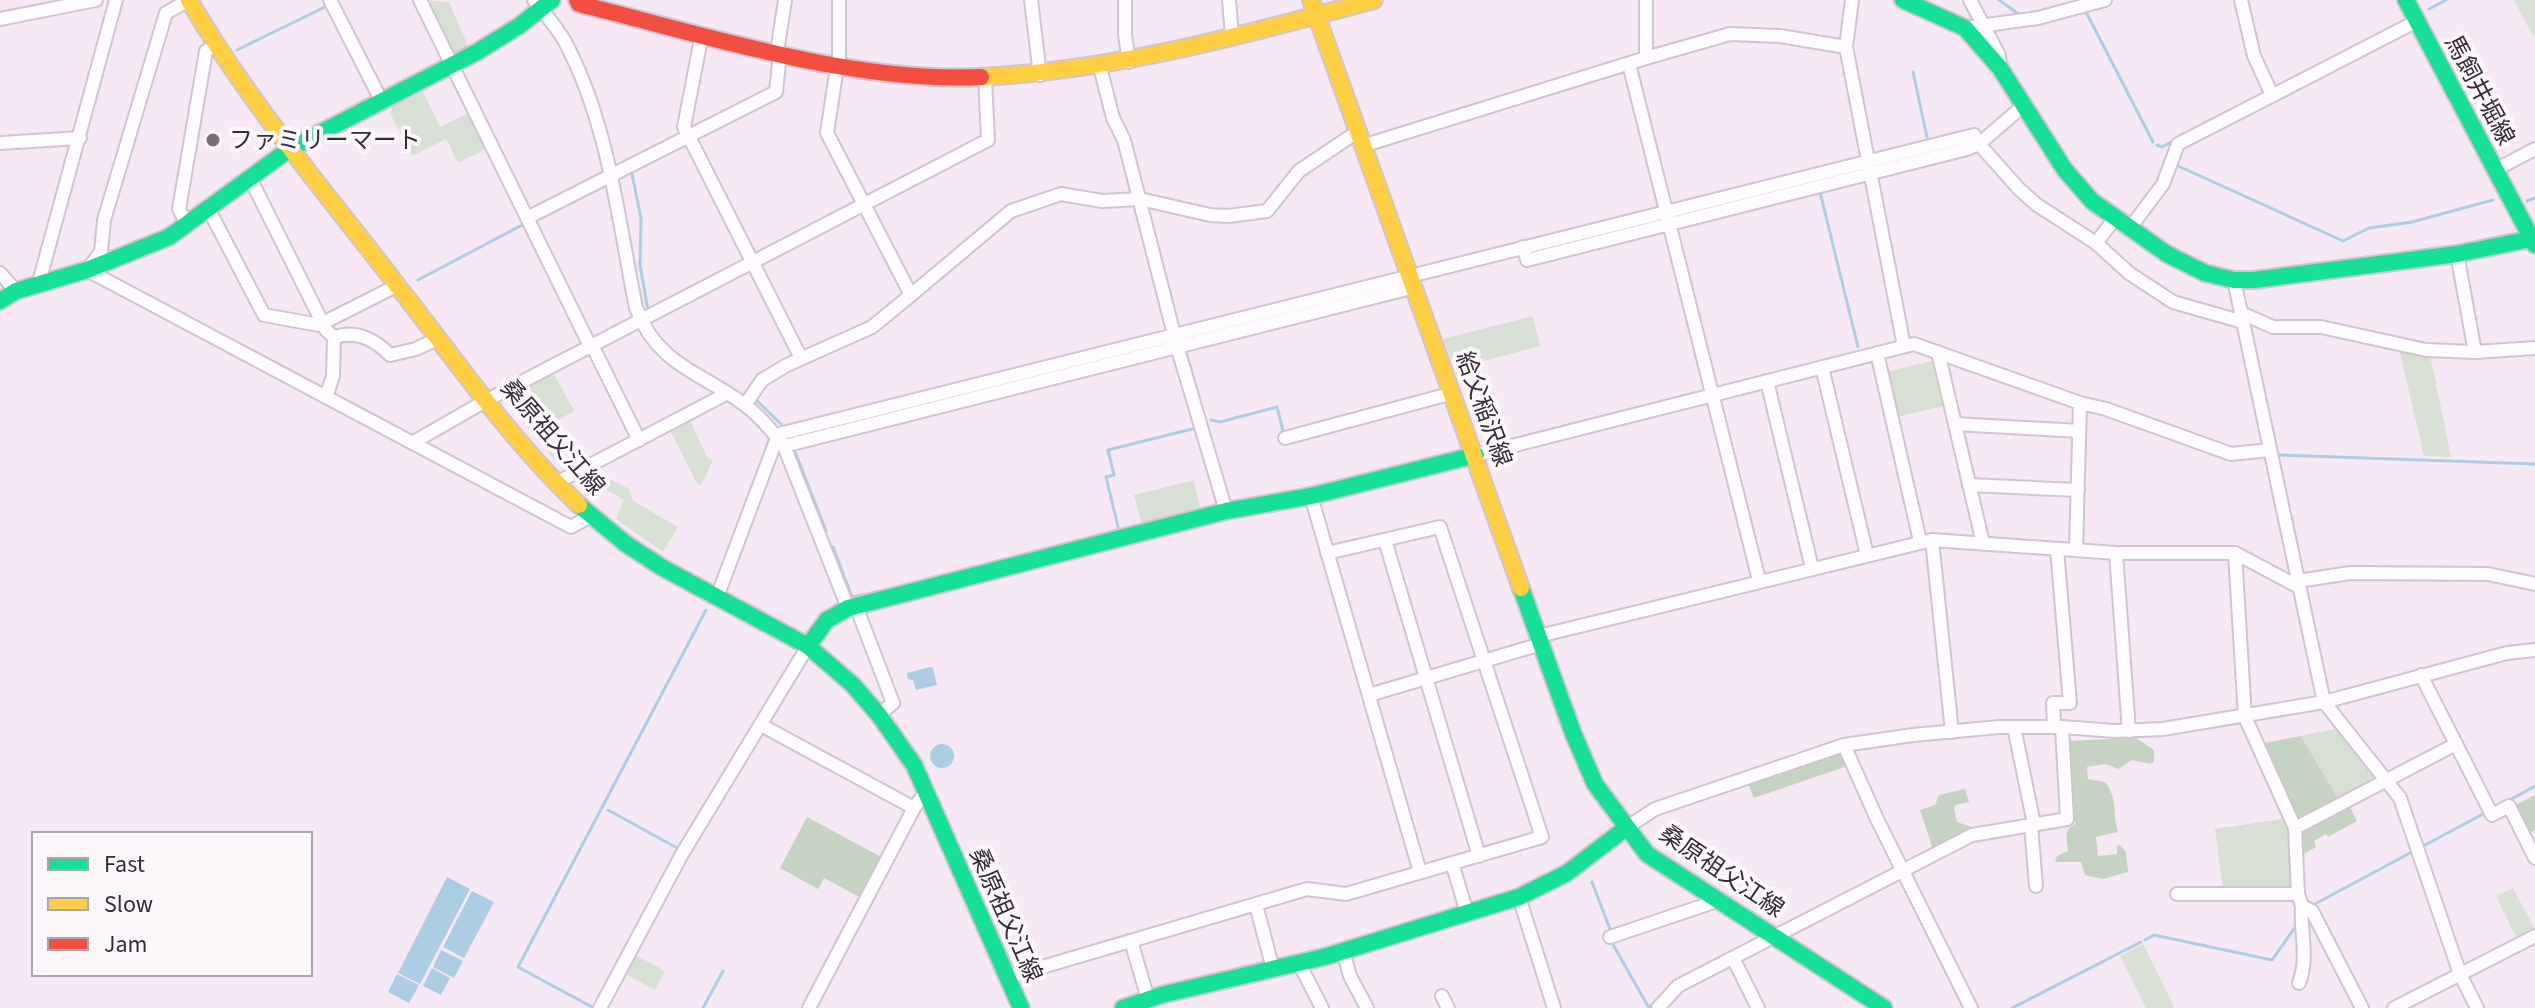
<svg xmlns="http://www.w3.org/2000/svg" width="2535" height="1008" viewBox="0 0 2535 1008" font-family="'Source Sans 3','Noto Sans JP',sans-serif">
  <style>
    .green { fill: #d8e0d5 }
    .forest { fill: #c6d3c3 }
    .water { fill: #accde2 }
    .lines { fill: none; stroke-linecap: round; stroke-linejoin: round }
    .stream { stroke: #accde2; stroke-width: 3 }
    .street-casing { stroke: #d0c5cf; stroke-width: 16 }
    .fast-casing { stroke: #d0c5cf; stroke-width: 20 }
    .slow-casing { stroke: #d0c5cf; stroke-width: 20 }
    .jam-casing { stroke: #d0c5cf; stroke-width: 20 }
    .street { stroke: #fefcfe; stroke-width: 12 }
    .fast { stroke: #16e098; stroke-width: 16 }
    .slow { stroke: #ffcf43; stroke-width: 16 }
    .jam { stroke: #f24e42; stroke-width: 16 }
    .poi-dot { fill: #796e78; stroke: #fcf7fb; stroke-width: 3 }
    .labels { text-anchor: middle; stroke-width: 8; stroke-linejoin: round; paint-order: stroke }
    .street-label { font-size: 24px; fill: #362c35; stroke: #fcf7fb }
    .poi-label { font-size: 24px; fill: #362c35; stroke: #fcf7fb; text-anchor: start }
  </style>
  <rect width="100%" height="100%" fill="#f6e8f5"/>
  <g class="green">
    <path d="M422 0 449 2 468 46 449 55Z"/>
    <path d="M2514 0H2535V35L2533 36Z"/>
    <path d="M423 92 440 127 471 112 488 148 458 163 446 139 412 156 390 113 392 107Z"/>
    <path d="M1533 316 1540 346 1455 369 1443 339Z"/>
    <path d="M2399 348 2430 355 2451 457 2424 456Z"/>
    <path d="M1932 361 1943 406 1897 417 1886 372Z"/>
    <path d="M553 372 574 411 542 429 563 470 506 401 507 396Z"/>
    <path d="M689 418 707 457 713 461 701 485 697 483 669 428Z"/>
    <path d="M609 479 629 489 633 501 678 527 663 552 616 519 624 500 605 489Z"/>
    <path d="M1194 480 1201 512 1142 527 1134 495Z"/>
    <path d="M2339 728 2381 780 2340 802 2301 736Z"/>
    <path d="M2288 818 2294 887 2290 891 2223 890 2215 829Z"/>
    <path d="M2513 888 2535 930 2517 939 2496 896Z"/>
    <path d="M2143 944 2174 1007 2171 1008H2146L2120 956Z"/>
    <path d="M634 954 665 971 655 990 624 973Z"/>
  </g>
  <g class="forest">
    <path d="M2301 736 2340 802 2299 824 2259 744Z"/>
    <path d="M2136 738 2154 750V762L2150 764 2132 760 2118 769 2106 764 2087 767 2088 779 2105 782C2118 798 2112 813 2118 832L2096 837 2098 856 2117 854V846L2120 845 2126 852 2128 872 2103 879 2085 875 2081 862H2055L2057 856 2068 851C2067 839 2063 830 2075 824L2067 741Z"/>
    <path d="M1843 751 1850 765 1754 798 1748 784Z"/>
    <path d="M1965 789 1969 802 1956 805 1954 808 1957 822 1972 827 1970 830 1933 849 1920 810 1935 805 1939 795Z"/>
    <path d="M2535 795V830L2526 835 2512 807Z"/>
    <path d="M2348 803 2357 821 2328 837 2326 834 2314 841 2316 847 2300 856 2298 829Z"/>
    <path d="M807 817 885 859 863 899 824 878 818 889 780 868Z"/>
  </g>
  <g class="water">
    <path d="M930 667 933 668 937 685 916 690 913 680 908 679 907 673Z"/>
    <circle cx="942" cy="756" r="12"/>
    <path d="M447 877 470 889 420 984 398 973Z"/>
    <path d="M472 891 494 902 464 958 443 947Z"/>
    <path d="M441 950 463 961 454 978 433 967Z"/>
    <path d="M432 968 450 978 441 995 423 986Z"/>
    <path d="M397 974 419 985 409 1003 388 992Z"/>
  </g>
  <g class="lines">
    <g class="stream">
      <path d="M1999 0 2020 15"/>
      <path d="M2429 9 2446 0"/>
      <path d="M2085 10 2153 142"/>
      <path d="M237 50 327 6"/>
      <path d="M1913 72 1928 142"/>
      <path d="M2157 145 2162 147 2175 140"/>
      <path d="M2176 165 2343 241 2369 228 2412 222 2493 200"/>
      <path d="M631 169 641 218 640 265 648 311"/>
      <path d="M1820 192 1858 347"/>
      <path d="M2527 201 2535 198"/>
      <path d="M2051 207 2062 213"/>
      <path d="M418 280 524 224"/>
      <path d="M1185 349 1214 451"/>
      <path d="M757 397 756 400 781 424"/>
      <path d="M1211 420 1220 422 1277 407 1284 435"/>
      <path d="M794 449 826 531"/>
      <path d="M2278 455 2535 464"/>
      <path d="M762 461 769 440"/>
      <path d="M1119 531 1106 477 1114 475 1108 450 1196 428"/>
      <path d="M833 547 852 597 883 591"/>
      <path d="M2506 802 2535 786"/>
      <path d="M608 810 679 849"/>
      <path d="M2425 845 2485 813"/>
      <path d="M1592 882 1610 929"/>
      <path d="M2313 905 2412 852"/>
      <path d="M1783 925 1808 913"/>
      <path d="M2145 940 2154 935 2272 960 2296 926"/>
      <path d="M1611 941 1649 1008"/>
      <path d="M1963 979 1978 1008"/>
      <path d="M594 1008 518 967 706 610"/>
      <path d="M703 1008 723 971"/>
      <path d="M1649 1008 1674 982"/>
      <path d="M2012 1008 2141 942"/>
    </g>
    <defs>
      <g id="street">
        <path d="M189 0 166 13 104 220 101 252 87 270 571 527 591 516"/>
        <path d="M330 0 382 102"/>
        <path d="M420 0 591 348"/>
        <path d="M534 0C544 13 556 26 564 40 608 121 618 218 636 308 658 366 701 372 745 405 760 416 773 432 784 446L848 608"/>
        <path d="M839 0V67"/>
        <path d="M1031 0 1040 75"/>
        <path d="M1125 0V35L1129 62"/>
        <path d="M1229 0 1232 36"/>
        <path d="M1852 0 1846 47 1904 346"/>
        <path d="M1970 0 1999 55 2000 68"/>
        <path d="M2241 0 2254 56 2272 95"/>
        <path d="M0 19 96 0"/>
        <path d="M1965 28 2038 18 2105 0"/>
        <path d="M702 34 684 127 801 358"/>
        <path d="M777 52 785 0"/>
        <path d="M1646 58 1730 34 1780 36 1846 47"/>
        <path d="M1629 64 1759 580"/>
        <path d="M837 67 827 133 911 295 1011 211 1061 194 1102 201 1140 199 1210 215 1228 216 1267 211 1299 171 1357 132"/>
        <path d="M1100 67 1113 118 1124 140 1177 346 1226 511"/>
        <path d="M0 143 80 138"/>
        <path d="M1362 146 1646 58V0"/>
        <path d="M2495 170 2535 149"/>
        <path d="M250 178 326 330 334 337 333 376 326 397"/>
        <path d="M209 210 264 315 319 325 398 285"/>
        <path d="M527 218 776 92 780 53"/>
        <path d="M187 224 179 209 206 51 215 45"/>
        <path d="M2130 228 2163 184 2178 144 2417 21"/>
        <path d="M2096 243 2115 218"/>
        <path d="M1523 247 1527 260 1967 149 1979 144 2023 106"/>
        <path d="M2457 254 2475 352"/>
        <path d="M0 273 16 291"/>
        <path d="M2234 280 2324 702 2400 798 2460 974 2477 1008"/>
        <path d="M38 286 116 0"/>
        <path d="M2241 313 2273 327H2321L2426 350 2475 352 2535 348"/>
        <path d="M334 337C357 330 374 339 390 355L416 349 439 338"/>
        <path d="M593 347 639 440"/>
        <path d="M1938 352 1983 543"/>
        <path d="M1877 353 1920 541"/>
        <path d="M1822 367 1867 555"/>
        <path d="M1767 381 1812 568"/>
        <path d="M2080 403 2106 409 2231 454 2270 450"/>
        <path d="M745 405 762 380 787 365 872 327 911 295"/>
        <path d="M1955 424 2079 431"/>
        <path d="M775 435 1974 135 1979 144 2019 189 2037 205 2096 243 2129 273 2173 302 2243 322"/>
        <path d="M1285 438 1453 393"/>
        <path d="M412 443 487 400 988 140 985 78"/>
        <path d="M784 446 1415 287"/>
        <path d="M1476 455 1914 344 2080 403 2076 550"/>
        <path d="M556 483 726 394"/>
        <path d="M1969 485 2078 490"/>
        <path d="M1311 496 1420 872"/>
        <path d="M1385 540 1479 856"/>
        <path d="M1932 540 1952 732"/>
        <path d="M2116 553 2129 731"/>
        <path d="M2298 581 2350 573 2488 574 2535 584"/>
        <path d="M717 597 777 438"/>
        <path d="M856 606 893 703 879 715"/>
        <path d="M1539 636 1932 540 2116 553H2235L2299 587"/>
        <path d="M2421 675 2492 815 2509 806 2535 858"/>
        <path d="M1369 695 1541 644"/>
        <path d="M761 725 914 808"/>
        <path d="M2014 727 2034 824"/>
        <path d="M2054 727 2053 703H2070L2057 549"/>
        <path d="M1844 745 1877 819 1971 1008"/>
        <path d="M2031 825 2036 886"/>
        <path d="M1626 828 1655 809 1844 745 1913 735 1999 727H2062L2115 731 2163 729 2324 702 2507 653 2535 650"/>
        <path d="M2295 828 2456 744"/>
        <path d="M1452 863 1467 913"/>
        <path d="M2177 894H2298L2295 828 2245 717 2235 553"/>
        <path d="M2298 894 2302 906 2312 911 2362 1008"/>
        <path d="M1519 897 1554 1008"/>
        <path d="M1256 905 1273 969"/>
        <path d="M1610 937 1720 900"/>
        <path d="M1131 941 1148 999"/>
        <path d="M1343 951 1350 976 1367 1008"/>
        <path d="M1733 958 1758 1008"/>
        <path d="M1299 963 1322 1008"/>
        <path d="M1008 977 1307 889 1346 894 1542 837 1440 527 1327 553"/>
        <path d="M2299 983C2309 957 2300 933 2302 906"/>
        <path d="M1442 996 1448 1008"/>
        <path d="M600 1008 682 854 808 646"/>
        <path d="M809 1008 914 808 925 793"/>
        <path d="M1658 1008 1678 986 1972 835 2067 819 2062 727"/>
        <path d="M2394 1008 2535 936"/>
      </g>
      <g id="fast">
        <path d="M1903 0 1965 28 2000 68 2065 170 2092 201 2167 254 2205 273 2234 280H2254L2457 254 2535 238"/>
        <path d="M2406 0 2535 245"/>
        <path d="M0 301 16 291 87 270 169 237 291 148 477 52 519 26 552 0"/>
        <path d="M579 505 626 544 663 568 808 646 853 685 879 715 914 765 1021 1008"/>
        <path d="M1521 588 1573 733 1595 784 1647 854 1884 1008"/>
        <path d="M808 646 827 620 848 608 1226 511 1311 496 1476 455"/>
        <path d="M1123 1008 1161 995 1324 957 1519 897 1567 873 1626 828"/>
      </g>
      <g id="slow">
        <path d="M189 0C247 100 323 189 393 280 453 356 509 439 579 505"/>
        <path d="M1311 0 1521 588"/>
        <path d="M981 77C1116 70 1244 35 1374 0"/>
      </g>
      <path id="jam" d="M577 0 579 4C706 35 850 83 981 77"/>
    </defs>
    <use href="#street" class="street-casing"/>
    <use href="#fast" class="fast-casing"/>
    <use href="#slow" class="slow-casing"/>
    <use href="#jam" class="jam-casing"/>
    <use href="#street" class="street"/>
    <use href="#fast" class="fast"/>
    <use href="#slow" class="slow"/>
    <use href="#jam" class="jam"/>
  </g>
  <circle class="poi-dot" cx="213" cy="140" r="8"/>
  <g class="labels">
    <g class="street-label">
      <text transform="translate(2480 90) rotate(62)" y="8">馬飼井堀線</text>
      <text transform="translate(1484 409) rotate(70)" y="8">給父稲沢線</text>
      <text transform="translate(553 437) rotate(49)" y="8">桑原祖父江線</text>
      <text transform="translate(1722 871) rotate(34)" y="8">桑原祖父江線</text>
      <text transform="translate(1006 915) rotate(66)" y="8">桑原祖父江線</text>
    </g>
    <g class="poi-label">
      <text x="229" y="148">ファミリーマート</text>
    </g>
  </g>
  <rect x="32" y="832" width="280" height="144" fill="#fcf7fb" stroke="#ada6ac" stroke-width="2"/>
  <rect x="48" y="858" width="40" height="12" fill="#16e098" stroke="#ada6ac" stroke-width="2"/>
  <text x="104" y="872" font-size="24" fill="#362c35">Fast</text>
  <rect x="48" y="898" width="40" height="12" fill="#ffcf43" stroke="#ada6ac" stroke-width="2"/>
  <text x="104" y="912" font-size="24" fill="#362c35">Slow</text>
  <rect x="48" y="938" width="40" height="12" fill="#f24e42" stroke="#ada6ac" stroke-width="2"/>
  <text x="104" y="952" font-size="24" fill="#362c35">Jam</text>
</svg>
